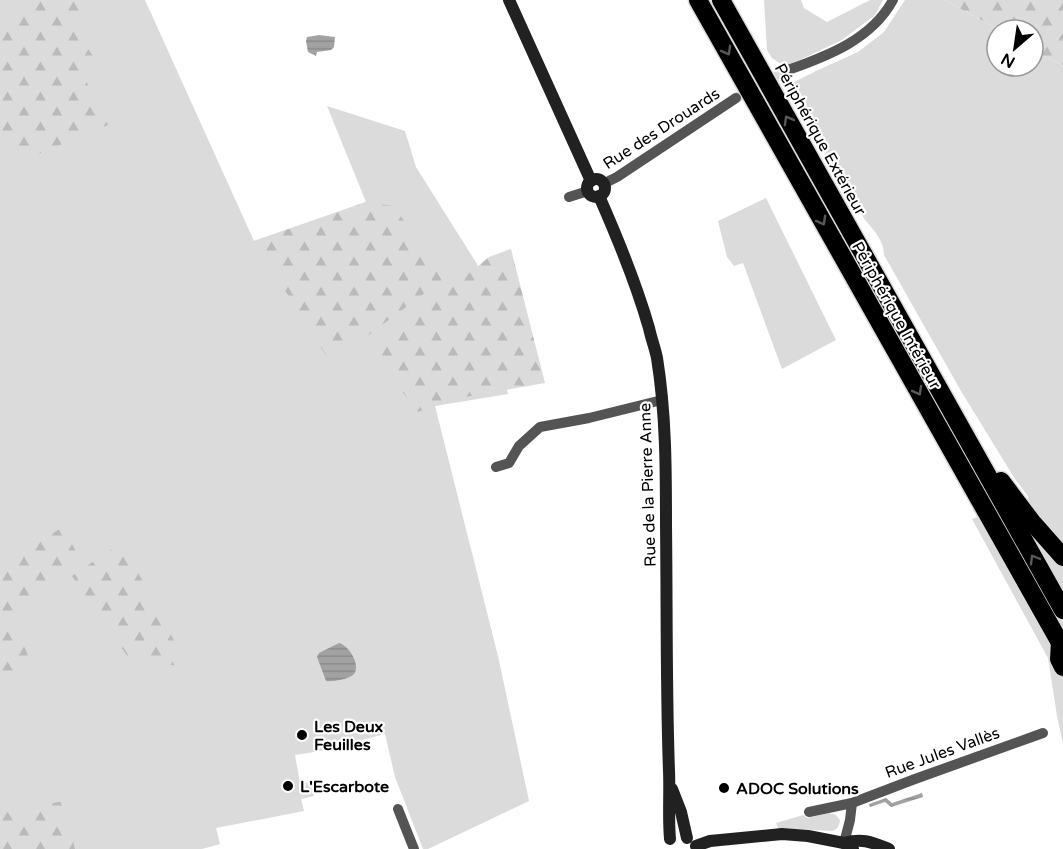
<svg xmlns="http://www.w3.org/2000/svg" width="1063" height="849" viewBox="0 0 1063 849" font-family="'Varela Round',sans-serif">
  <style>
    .grass { fill: #dbdbdb }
    .forest { fill: url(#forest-firs) }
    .water { fill: url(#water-rules) }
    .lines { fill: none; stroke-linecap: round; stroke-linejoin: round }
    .street-tunnel { stroke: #d9d9d9; stroke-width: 10; stroke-dasharray: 10 5; stroke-linecap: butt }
    .highway-casing { stroke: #dbdbdb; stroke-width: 21 }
    .street { stroke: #545454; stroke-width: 10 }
    .secondary { stroke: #212121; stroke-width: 12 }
    .highway { stroke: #000; stroke-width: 18 }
    .oneway { stroke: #595959 }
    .poi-dot { fill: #000; stroke: #fff; stroke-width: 2 }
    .labels { text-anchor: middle; stroke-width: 4.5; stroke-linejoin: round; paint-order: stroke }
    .street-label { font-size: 16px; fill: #000; stroke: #fff }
    .poi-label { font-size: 16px; font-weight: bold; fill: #000; stroke: #fff; text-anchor: start }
  </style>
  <defs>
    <pattern id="forest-firs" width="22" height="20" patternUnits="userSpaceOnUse" patternTransform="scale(1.5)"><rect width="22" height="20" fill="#dbdbdb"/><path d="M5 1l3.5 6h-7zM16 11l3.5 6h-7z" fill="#bababa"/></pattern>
    <pattern id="water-rules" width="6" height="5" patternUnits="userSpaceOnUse" patternTransform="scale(1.5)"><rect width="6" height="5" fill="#a2a2a2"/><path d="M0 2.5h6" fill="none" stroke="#8a8a8a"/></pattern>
  </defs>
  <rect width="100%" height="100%" fill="#fff"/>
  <g class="grass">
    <path d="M0 0H145L254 241 366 202 327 106 405 131 416 167 477 264 508 394 435 406 498 656 529 801 428 849H423L395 777 385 734 320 751 295 755 300 784 310 782 314 796 301 799 304 811 216 828 220 844 202 849H0Z"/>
    <path d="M764 0H801L804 8 827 22 870 0H883L875 15 842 40 785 67 772 58 767 50Z"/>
    <path d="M905 0H944L1000 30H997V66H1033V50L1053 61 1063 65V744L1057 716 1048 658 972 519 1029 498 1015 479 961 391 884 255C884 241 874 230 865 220L794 97 790 84 816 71 858 52 884 32Z"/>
    <path d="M766 198 836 340 782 369 743 263 734 266 727 257 718 221Z"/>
    <path d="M829 813 836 815 840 820C839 826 838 829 832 831L778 828 776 823 803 815 807 818Z"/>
  </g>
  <g class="forest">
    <path d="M31 0H80L85 5 81 39 93 56 83 75 108 125 24 160 0 133V29L3 27Z"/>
    <path d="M944 0H1063V65L1053 61 1033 50V30H1000Z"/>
    <path d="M366 202 393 206 446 277 366 337 328 359 254 241Z"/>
    <path d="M511 249 545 383 448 400 418 412 372 352 489 257Z"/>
    <path d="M63 527 82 563 14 609 20 633 34 673 0 679V565Z"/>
    <path d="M122 542 188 667 130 660 72 576Z"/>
    <path d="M63 801 75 849H0V814Z"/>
  </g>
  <g class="water">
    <path d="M319 35 335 37 334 47 331 50 317 52 316 56 308 52 306 41 307 37Z"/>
    <path d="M339 643C348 645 361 664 354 674 350 679 332 682 326 681L317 657 319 653Z"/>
    <path d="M922 793 923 797 891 807 885 802 870 807 869 804 886 798 892 803Z"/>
  </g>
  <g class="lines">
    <path class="street-tunnel" d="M736 98 788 70"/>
    <defs>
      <g id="highway">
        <path d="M698 0 1063 648"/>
        <path d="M721 0 1063 610"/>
        <path d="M1001 481 1032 522 1063 557"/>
        <path d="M1060 642 1059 659 1063 667"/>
      </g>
    </defs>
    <use href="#highway" class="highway-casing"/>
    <g class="street">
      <path d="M788 70C828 56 872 39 893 0"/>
      <path d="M603 184 617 177 736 98"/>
      <path d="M569 197 588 191"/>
      <path d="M496 467 509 463 519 446 540 427 589 418 662 400"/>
      <path d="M398 809 414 849"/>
      <path d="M809 812 852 803 915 779 1043 733"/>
      <path d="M844 843 850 820 852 803"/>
    </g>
    <g class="secondary">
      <path d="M509 0 591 181"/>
      <circle cx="596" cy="188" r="9"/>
      <path d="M599 196C618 239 636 283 649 328 651 338 655 348 657 358 666 414 666 470 666 526 667 607 666 689 669 771 670 793 668 816 670 839"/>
      <path d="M672 789 681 812 687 838"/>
      <path d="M844 843C863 838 871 842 889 849"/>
      <path d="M696 846 710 841 782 834 808 836 844 843 853 849"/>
    </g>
    <use href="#highway" class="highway"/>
  </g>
  <defs><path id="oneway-chevron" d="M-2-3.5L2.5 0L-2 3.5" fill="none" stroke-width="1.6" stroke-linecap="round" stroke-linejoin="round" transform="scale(1.5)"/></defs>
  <g class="oneway">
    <use href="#oneway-chevron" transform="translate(727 51) rotate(61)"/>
    <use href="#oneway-chevron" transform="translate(788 120) rotate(-119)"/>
    <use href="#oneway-chevron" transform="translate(822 221) rotate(61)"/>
    <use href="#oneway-chevron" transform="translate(918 391) rotate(61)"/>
    <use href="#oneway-chevron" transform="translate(1034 559) rotate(-120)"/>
  </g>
  <g class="poi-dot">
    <circle cx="302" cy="735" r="6"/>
    <circle cx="288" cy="786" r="6"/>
    <circle cx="724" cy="788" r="6"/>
  </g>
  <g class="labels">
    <g class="street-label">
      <text transform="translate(661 128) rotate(-33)" y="6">Rue des Drouards</text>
      <text transform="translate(821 139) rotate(61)" y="6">Périphérique Extérieur</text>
      <text transform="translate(897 315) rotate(61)" y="6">Périphérique Intérieur</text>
      <text transform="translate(647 485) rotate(-92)" y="6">Rue de la Pierre Anne</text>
      <text transform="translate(942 752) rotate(-20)" y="6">Rue Jules Vallès</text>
    </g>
    <g class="poi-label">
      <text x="314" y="732">Les Deux<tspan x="314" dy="18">Feuilles</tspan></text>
      <text x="300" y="792">L'Escarbote</text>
      <text x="736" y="794">ADOC Solutions</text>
    </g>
  </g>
  <g transform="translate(1015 48) rotate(209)"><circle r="28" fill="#ffffff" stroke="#999999" stroke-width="1.5"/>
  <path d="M0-4.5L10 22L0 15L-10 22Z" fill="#000000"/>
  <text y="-9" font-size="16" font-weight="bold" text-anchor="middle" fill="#000000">N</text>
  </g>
</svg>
